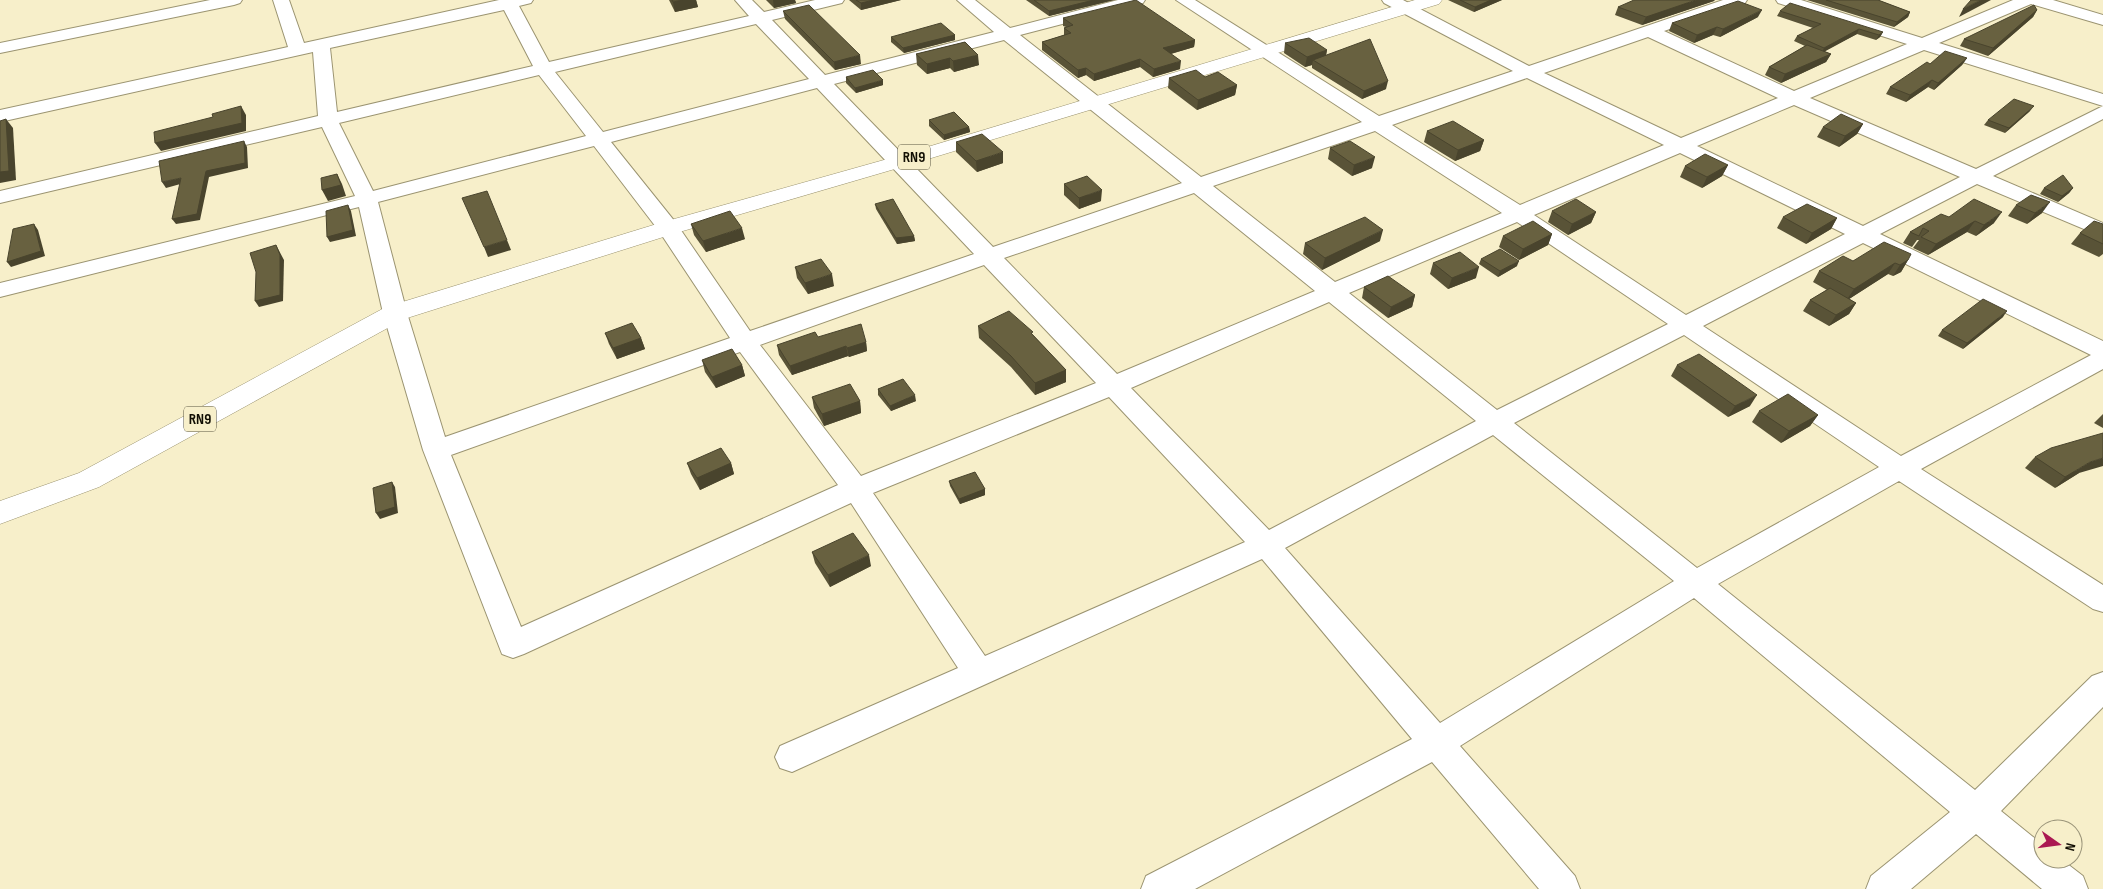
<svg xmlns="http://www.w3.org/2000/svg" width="2103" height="889" viewBox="0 0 2103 889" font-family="'Sofia Sans Condensed',sans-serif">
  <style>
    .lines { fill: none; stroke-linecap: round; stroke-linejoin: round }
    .minor-casing { stroke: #9b9471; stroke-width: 2 }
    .major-casing { stroke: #9b9471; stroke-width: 1 }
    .minor { fill: #fff; fill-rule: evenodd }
    .major { fill: #fff; fill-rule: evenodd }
    .wall { fill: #595337 }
    .shaded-wall { fill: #49442d }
    .building { fill: #686140; stroke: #49442d }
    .labels { text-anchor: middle; stroke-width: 5; stroke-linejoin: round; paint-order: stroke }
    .shield { fill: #f7efca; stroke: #56523f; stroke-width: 1 }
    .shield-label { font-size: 15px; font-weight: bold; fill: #110e03 }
  </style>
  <rect width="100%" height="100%" fill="#f7efca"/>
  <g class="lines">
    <defs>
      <g id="minor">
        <path d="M210 0H242L240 3 234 5 0 53V43Z"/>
        <path d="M273 0H289L304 43 499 0H533L531 3 519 6 549 62 749 16 735 0H752L764 12 815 0H844L842 3 772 20 825 75 994 32 957 0H975L1010 28 1118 0H1145L1143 3 1020 35 1201 177 1362 122 1176 0H1195L1379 116 1513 71 1384 3 1382 0H1403L1529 66 1723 0H1747L1745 3 1664 31 1794 91 1907 44 1778 3 1776 0H1801L1922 38 2013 0H2053L2103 15V25L2031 4 1939 43 2103 94V106L1924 50 1810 98 1976 169 2103 106V119L1993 176 2103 223V237L1977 184 1880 234 2103 341V369L1921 469 2103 585V612L2093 609 1899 481 1718 584 1975 790 2092 676 2103 672V707L2001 811 2043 845V859H2061L2083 876 2088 889H2042L1976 834 1911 889H1866L1871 876 1950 812 1694 598 1460 746 1575 876 1580 889H1539L1432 762 1195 889H1141L1146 876 1412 739 1262 559 792 772 780 768 775 757 780 746 958 668 851 503 524 654 513 658 502 654 423 450 383 313 359 207 0 297V283L355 196 322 127 0 203V191L318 116 313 52 0 122V110L288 47ZM504 10 533 66 337 112 330 48ZM756 24 809 79 603 132 555 72ZM1648 37 1778 98 1681 138 1544 73ZM1004 40 1182 183 993 247 834 84ZM539 75 586 136 373 191 339 123ZM1527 78 1664 145 1520 205 1392 125ZM817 88 974 254 750 331 676 223 611 142ZM1794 105 1960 177 1863 226 1697 146ZM1375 131 1502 213 1335 282 1213 186ZM594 146 659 231 730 338 445 437 407 313 378 202ZM1680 153 1845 234 1686 315 1534 215ZM1194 193 1315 291 1117 374 1004 258ZM1517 222 1668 324 1497 410 1349 293ZM1863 243 2091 355 1901 456 1703 326ZM984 265 1096 383 861 476 760 345ZM1329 302 1476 421 1269 530 1131 388ZM1684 335 1879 467 1697 568 1514 423ZM740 352 838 485 521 627 451 455ZM1109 397 1245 542 985 656 873 493ZM1493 435 1674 581 1440 723 1285 548Z"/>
      </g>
      <path id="major" d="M1415 0H1442L1439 4 905 166 676 233 404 319 99 487 0 524V501L79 473 386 307 660 223 891 158Z"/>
    </defs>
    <use href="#minor" class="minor-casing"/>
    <use href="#major" class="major-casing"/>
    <use href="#minor" class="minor"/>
    <use href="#major" class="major"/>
  </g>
  <g class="wall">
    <path d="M669 0H696L698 7 675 12Z"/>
    <path d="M766 0H795L796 3 774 8Z"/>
    <path d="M849 0H901L861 10Z"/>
    <path d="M1026 0H1114L1049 16Z"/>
    <path d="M1448 0H1502L1474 12Z"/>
    <path d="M1807 0H1878L1910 12 1908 17 1894 27Z"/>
    <path d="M1714 1 1642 25 1615 15 1618 7Z"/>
    <path d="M2037 10 2033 17 1988 56 1960 46 1964 39Z"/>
    <path d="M783 11 861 64 835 70 785 19Z"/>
    <path d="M1780 11 1883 32 1880 37 1876 40 1857 34 1824 51 1831 54 1826 62 1781 83 1765 75 1769 67 1805 46 1794 41 1797 36 1813 28 1777 16Z"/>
    <path d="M1758 17 1720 37 1713 35 1694 43 1669 31 1672 23Z"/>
    <path d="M1063 18 1195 40 1194 47 1171 54 1180 69 1153 77 1140 67 1094 81 1086 75 1078 78 1042 50V42L1064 35V28L1066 27 1063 26Z"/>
    <path d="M955 35V40L904 53 891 42V37Z"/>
    <path d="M965 42 979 65 954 72 950 68 927 74 917 65 916 54Z"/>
    <path d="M1285 43 1327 50 1326 55 1386 89 1362 99 1312 68V65L1305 67 1284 53Z"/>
    <path d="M1967 58 1962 65 1934 90 1928 87 1906 102 1886 94 1890 87 1930 64Z"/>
    <path d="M846 77 883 85 856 93 846 83Z"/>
    <path d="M1205 77 1237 85 1235 95 1197 110 1168 88 1169 78Z"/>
    <path d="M2030 111 2005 133 1984 125 1988 120Z"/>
    <path d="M929 120 969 127 970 132 944 140 929 126Z"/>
    <path d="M1863 124 1857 134 1839 147 1817 137 1823 127Z"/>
    <path d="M1427 131 1484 140 1480 151 1455 161 1424 142Z"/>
    <path d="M956 142 1003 163 977 172 956 152Z"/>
    <path d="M1330 148 1372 168 1352 176 1328 159Z"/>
    <path d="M1728 165 1722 176 1702 188 1680 177 1685 166Z"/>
    <path d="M1064 184 1101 201 1079 209 1064 195Z"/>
    <path d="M2044 188H2073L2069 193 2058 202 2040 194Z"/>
    <path d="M875 204 914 236 915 241 897 244 876 209Z"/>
    <path d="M2016 205 2042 213 2027 224 2008 216Z"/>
    <path d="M1552 211 1596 212 1591 223 1568 235 1548 222Z"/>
    <path d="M1783 217 1837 218 1831 229 1806 244 1777 228Z"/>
    <path d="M1949 217 1994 223 1976 236 1967 232 1928 255 1913 248 1919 240H1917L1912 247 1903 243 1910 232Z"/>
    <path d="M691 224 745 239 706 252 694 235Z"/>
    <path d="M2103 224V254L2099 257 2071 244 2080 233Z"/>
    <path d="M1552 234 1548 245 1519 260 1499 247 1503 236Z"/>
    <path d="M1380 241 1322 270 1303 254 1305 243Z"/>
    <path d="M1481 259 1517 266 1498 277 1479 264Z"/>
    <path d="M1908 260 1901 272 1893 276 1888 274 1849 299 1856 303 1849 314 1829 326 1803 311 1810 300 1827 290 1813 282 1819 271 1853 261Z"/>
    <path d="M1433 263 1476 278 1448 289 1430 274Z"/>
    <path d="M795 267 834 286 808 294 797 278Z"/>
    <path d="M1364 287 1415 295 1412 307 1388 318 1362 298Z"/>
    <path d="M2003 317 1963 349 1938 336 1942 330Z"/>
    <path d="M978 326 1033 335 1066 370V382L1035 395 1011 367 979 338Z"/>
    <path d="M605 333 641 338 645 349 617 359 609 344Z"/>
    <path d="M818 337 866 342 867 351 849 357 848 356 792 375 779 355 777 345Z"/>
    <path d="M702 360 742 365 745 376 716 388 705 372Z"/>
    <path d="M1677 365 1750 406 1728 417 1671 376Z"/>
    <path d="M878 389 916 401 891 411 878 395Z"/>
    <path d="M812 397 860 401 861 413 824 426 814 408Z"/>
    <path d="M1759 411 1818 415 1810 426 1781 443 1752 422Z"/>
    <path d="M2103 414V428L2094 423Z"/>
    <path d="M2035 457 2079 473 2055 488 2025 468Z"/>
    <path d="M687 463H731L734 474 700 490 691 474Z"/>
    <path d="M949 481 985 489V495L960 504 950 486Z"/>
    <path d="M812 552 871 566 830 587 815 563Z"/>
  </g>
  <g class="shaded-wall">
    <path d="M683 0H696L698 7 675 12 673 2Z"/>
    <path d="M773 0H795L796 3 774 8Z"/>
    <path d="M874 0H901L861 10V3Z"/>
    <path d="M1094 0H1114L1049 16V11Z"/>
    <path d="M1491 0H1502L1474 12 1475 7Z"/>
    <path d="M1696 0H1715L1714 1 1642 25 1646 17Z"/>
    <path d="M1981 0H1991L1959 17 1963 9Z"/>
    <path d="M1762 10 1758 17 1720 37 1723 29Z"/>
    <path d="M2037 10 2033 17 1988 56 1993 48Z"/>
    <path d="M1910 12 1908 17 1894 27 1897 22Z"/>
    <path d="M1717 27 1713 35 1694 43 1697 35Z"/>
    <path d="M1859 29 1857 34 1822 53 1824 48Z"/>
    <path d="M1883 32 1880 37 1876 40 1879 35Z"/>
    <path d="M955 35V40L904 53 903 48Z"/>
    <path d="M1195 40 1194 47 1163 56V48Z"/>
    <path d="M1327 50 1325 60H1313L1312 65 1305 67 1307 57Z"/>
    <path d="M1831 54 1826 62 1781 83 1785 74Z"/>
    <path d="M860 55 861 64 835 70 834 62Z"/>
    <path d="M978 55 979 65 954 72 953 61Z"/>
    <path d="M950 58V68L927 74V64Z"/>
    <path d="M1967 58 1962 65 1934 90 1938 83Z"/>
    <path d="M1140 59V67L1094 81V74Z"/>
    <path d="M1181 61 1180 69 1153 77 1154 69Z"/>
    <path d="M1086 68V75L1078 78V70Z"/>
    <path d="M883 80V85L856 93 855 88Z"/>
    <path d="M1932 80 1928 87 1906 102 1910 95Z"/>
    <path d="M1388 81 1386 89 1362 99 1364 91Z"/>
    <path d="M1237 85 1235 95 1197 110 1198 100Z"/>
    <path d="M241 106 246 115V131L161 151 155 143Z"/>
    <path d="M2034 106 2030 111 2005 133 2009 128Z"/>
    <path d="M6 119 13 128 16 180 0 183V172Z"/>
    <path d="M1863 124 1857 134 1839 147 1845 136Z"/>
    <path d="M969 127 970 132 944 140V135Z"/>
    <path d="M1484 140 1480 151 1455 161 1458 150Z"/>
    <path d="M244 141 247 147 248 168 209 177 200 220 176 224 172 219 206 171Z"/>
    <path d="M1003 152V163L977 172 976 161Z"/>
    <path d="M1375 157 1372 168 1352 176 1354 165Z"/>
    <path d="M1728 165 1722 176 1702 188 1707 177Z"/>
    <path d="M337 174 342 184 346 196 328 201 322 190Z"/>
    <path d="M181 178 184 183 166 188 162 182Z"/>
    <path d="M2073 188 2069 193 2058 202 2062 196Z"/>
    <path d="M1102 190 1101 201 1079 209V198Z"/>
    <path d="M2050 202 2042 213 2027 224 2035 213Z"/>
    <path d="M348 205 351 211 356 236 330 242 327 237Z"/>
    <path d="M1596 212 1591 223 1568 235 1572 224Z"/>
    <path d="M2002 212 1994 223 1976 236 1984 225Z"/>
    <path d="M1837 218 1831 229 1806 244 1812 233Z"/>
    <path d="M1975 221 1967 232 1928 255 1936 244Z"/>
    <path d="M34 224 38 230 45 256 11 267 7 262Z"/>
    <path d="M742 228 745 239 706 252 703 241Z"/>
    <path d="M1383 230 1380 241 1322 270 1325 258Z"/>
    <path d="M1552 234 1548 245 1519 260 1523 249Z"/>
    <path d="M914 236 915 241 897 244 896 238Z"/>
    <path d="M507 240 511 250 488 257 484 247Z"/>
    <path d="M276 245 284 260 283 301 259 307 255 301Z"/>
    <path d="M1908 260 1901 272 1893 276 1900 265Z"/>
    <path d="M1519 261 1517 266 1498 277 1500 271Z"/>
    <path d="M1895 263 1888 274 1846 301 1854 289Z"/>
    <path d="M1479 267 1476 278 1448 289 1452 278Z"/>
    <path d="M832 274 834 286 808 294 805 283Z"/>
    <path d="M1415 295 1412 307 1388 318 1391 307Z"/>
    <path d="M1856 303 1849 314 1829 326 1836 315Z"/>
    <path d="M2007 311 2003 317 1963 349 1967 343Z"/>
    <path d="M641 338 645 349 617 359 613 348Z"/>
    <path d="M866 342 867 351 849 357 847 348Z"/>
    <path d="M846 346 848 356 792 375 790 366Z"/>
    <path d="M742 365 745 376 716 388 712 377Z"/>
    <path d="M1066 370V382L1035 395V383Z"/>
    <path d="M915 395 916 401 891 411 890 406Z"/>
    <path d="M1757 395 1750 406 1728 417 1735 406Z"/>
    <path d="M860 401 861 413 824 426 822 414Z"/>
    <path d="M1818 415 1810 426 1781 443 1789 431Z"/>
    <path d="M2103 458V466L2079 473 2055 488 2065 477 2090 462Z"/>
    <path d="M731 463 734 474 700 490 697 478Z"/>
    <path d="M392 482 395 487 398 513 380 519 376 513Z"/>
    <path d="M985 489V495L960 504 959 499Z"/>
    <path d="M869 555 871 566 830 587 828 575Z"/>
  </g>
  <g class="building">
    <path d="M672 0H683L673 2Z"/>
    <path d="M856 0H874L861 3Z"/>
    <path d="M1034 0H1094L1049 11Z"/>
    <path d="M1136 0 1195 40 1163 48 1181 61 1154 69 1140 59 1094 74 1086 68 1078 70 1042 42 1071 33 1064 28 1073 25 1063 18Z"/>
    <path d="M1460 0H1491L1475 7Z"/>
    <path d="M1634 0H1696L1646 17 1618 7Z"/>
    <path d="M1826 0H1878L1910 12 1897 22Z"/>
    <path d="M1971 0H1981L1963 9Z"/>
    <path d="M1738 1 1762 10 1723 29 1717 27 1697 35 1672 23Z"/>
    <path d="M1790 3 1883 32 1879 35 1859 29 1824 48 1797 36 1821 24 1780 11Z"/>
    <path d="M809 5 860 55 834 62 783 11Z"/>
    <path d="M2034 5 2037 10 1993 48 1964 39Z"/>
    <path d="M941 23 955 35 903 48 891 37Z"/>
    <path d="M1309 38 1327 50 1307 57 1285 43Z"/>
    <path d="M1370 39 1388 81 1364 91 1313 60Z"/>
    <path d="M965 42 978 55 953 61 950 58 927 64 916 54Z"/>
    <path d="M1807 45 1831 54 1785 74 1769 67Z"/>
    <path d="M1945 51 1967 58 1938 83 1932 80 1910 95 1890 87 1927 62 1930 64Z"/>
    <path d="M873 70 883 80 855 88 846 77Z"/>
    <path d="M1196 70 1205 77 1218 72 1237 85 1198 100 1169 78Z"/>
    <path d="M2014 99 2034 106 2009 128 1988 120Z"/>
    <path d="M241 106 242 123 155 143 154 132 213 117 212 114Z"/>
    <path d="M954 112 969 127 944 135 929 120Z"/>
    <path d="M1841 114 1863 124 1845 136 1823 127Z"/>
    <path d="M6 119 9 171 0 172V121Z"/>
    <path d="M1453 121 1484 140 1458 150 1427 131Z"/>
    <path d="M982 134 1003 152 976 161 956 142Z"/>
    <path d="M244 141 245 163 206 171 197 214 172 219 181 178 162 182 159 161Z"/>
    <path d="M1350 141 1375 157 1354 165 1330 148Z"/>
    <path d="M1705 154 1728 165 1707 177 1685 166Z"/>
    <path d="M337 174 341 185 322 190 321 178Z"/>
    <path d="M2063 175 2073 188 2062 196 2044 188Z"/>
    <path d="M1087 176 1102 190 1079 198 1064 184Z"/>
    <path d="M487 191 507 240 484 247 462 198Z"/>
    <path d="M2031 195 2050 202 2035 213 2016 205Z"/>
    <path d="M893 199 914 236 896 238 875 204Z"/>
    <path d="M1576 199 1596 212 1572 224 1552 211Z"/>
    <path d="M1974 199 2002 212 1984 225 1975 221 1936 244 1921 237 1929 231 1923 228 1919 236 1910 232 1941 214 1949 217Z"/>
    <path d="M1807 204 1837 218 1812 233 1783 217Z"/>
    <path d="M348 205 353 230 327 237 326 211Z"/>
    <path d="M730 211 742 228 703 241 691 224Z"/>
    <path d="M1365 217 1383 230 1325 258 1305 243Z"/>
    <path d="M1533 221 1552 234 1523 249 1503 236Z"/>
    <path d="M2094 221 2103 224V244L2080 233Z"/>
    <path d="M34 224 41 251 7 262 13 229Z"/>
    <path d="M1884 242 1911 254 1908 260 1900 265 1895 263 1854 289 1819 271 1843 256 1853 261Z"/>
    <path d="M276 245 280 255V295L255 301 256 272 250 253Z"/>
    <path d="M1500 249 1519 261 1500 271 1481 259Z"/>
    <path d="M1460 252 1479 267 1452 278 1433 263Z"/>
    <path d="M821 259 832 274 805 283 795 267Z"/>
    <path d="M1388 276 1415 295 1391 307 1364 287Z"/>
    <path d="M1830 288 1856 303 1836 315 1810 300Z"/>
    <path d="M1983 299 2007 311 1967 343 1942 330Z"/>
    <path d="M1009 311 1033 332 1031 333 1066 370 1035 383 1011 356 978 326Z"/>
    <path d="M632 323 641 338 613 348 605 333Z"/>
    <path d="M861 324 866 342 847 348 846 346 790 366 777 345 815 332 818 337Z"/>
    <path d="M732 349 742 365 712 377 702 360Z"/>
    <path d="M1699 354 1757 395 1735 406 1677 365Z"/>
    <path d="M903 379 915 395 890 406 878 389Z"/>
    <path d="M850 384 860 401 822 414 812 397Z"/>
    <path d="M1788 394 1818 415 1789 431 1759 411Z"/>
    <path d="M2103 433V458L2090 462 2065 477 2035 457 2051 448Z"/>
    <path d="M721 448 731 463 697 478 687 463Z"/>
    <path d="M975 472 985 489 959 499 949 481Z"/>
    <path d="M392 482 395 507 376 513 373 488Z"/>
    <path d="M853 533 869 555 828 575 812 552Z"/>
  </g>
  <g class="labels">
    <g class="shield">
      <rect x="898" y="144.5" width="32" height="25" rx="4"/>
      <rect x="184" y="406.5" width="32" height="25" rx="4"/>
    </g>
    <g class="shield-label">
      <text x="914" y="162">RN9</text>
      <text x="200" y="424">RN9</text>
    </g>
  </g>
  <g transform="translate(2058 844) rotate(104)"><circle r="24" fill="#f7efca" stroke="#9b957a"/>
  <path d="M0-4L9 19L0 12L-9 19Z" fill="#aa1952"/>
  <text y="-8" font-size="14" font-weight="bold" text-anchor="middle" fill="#110e03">N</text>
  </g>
</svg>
